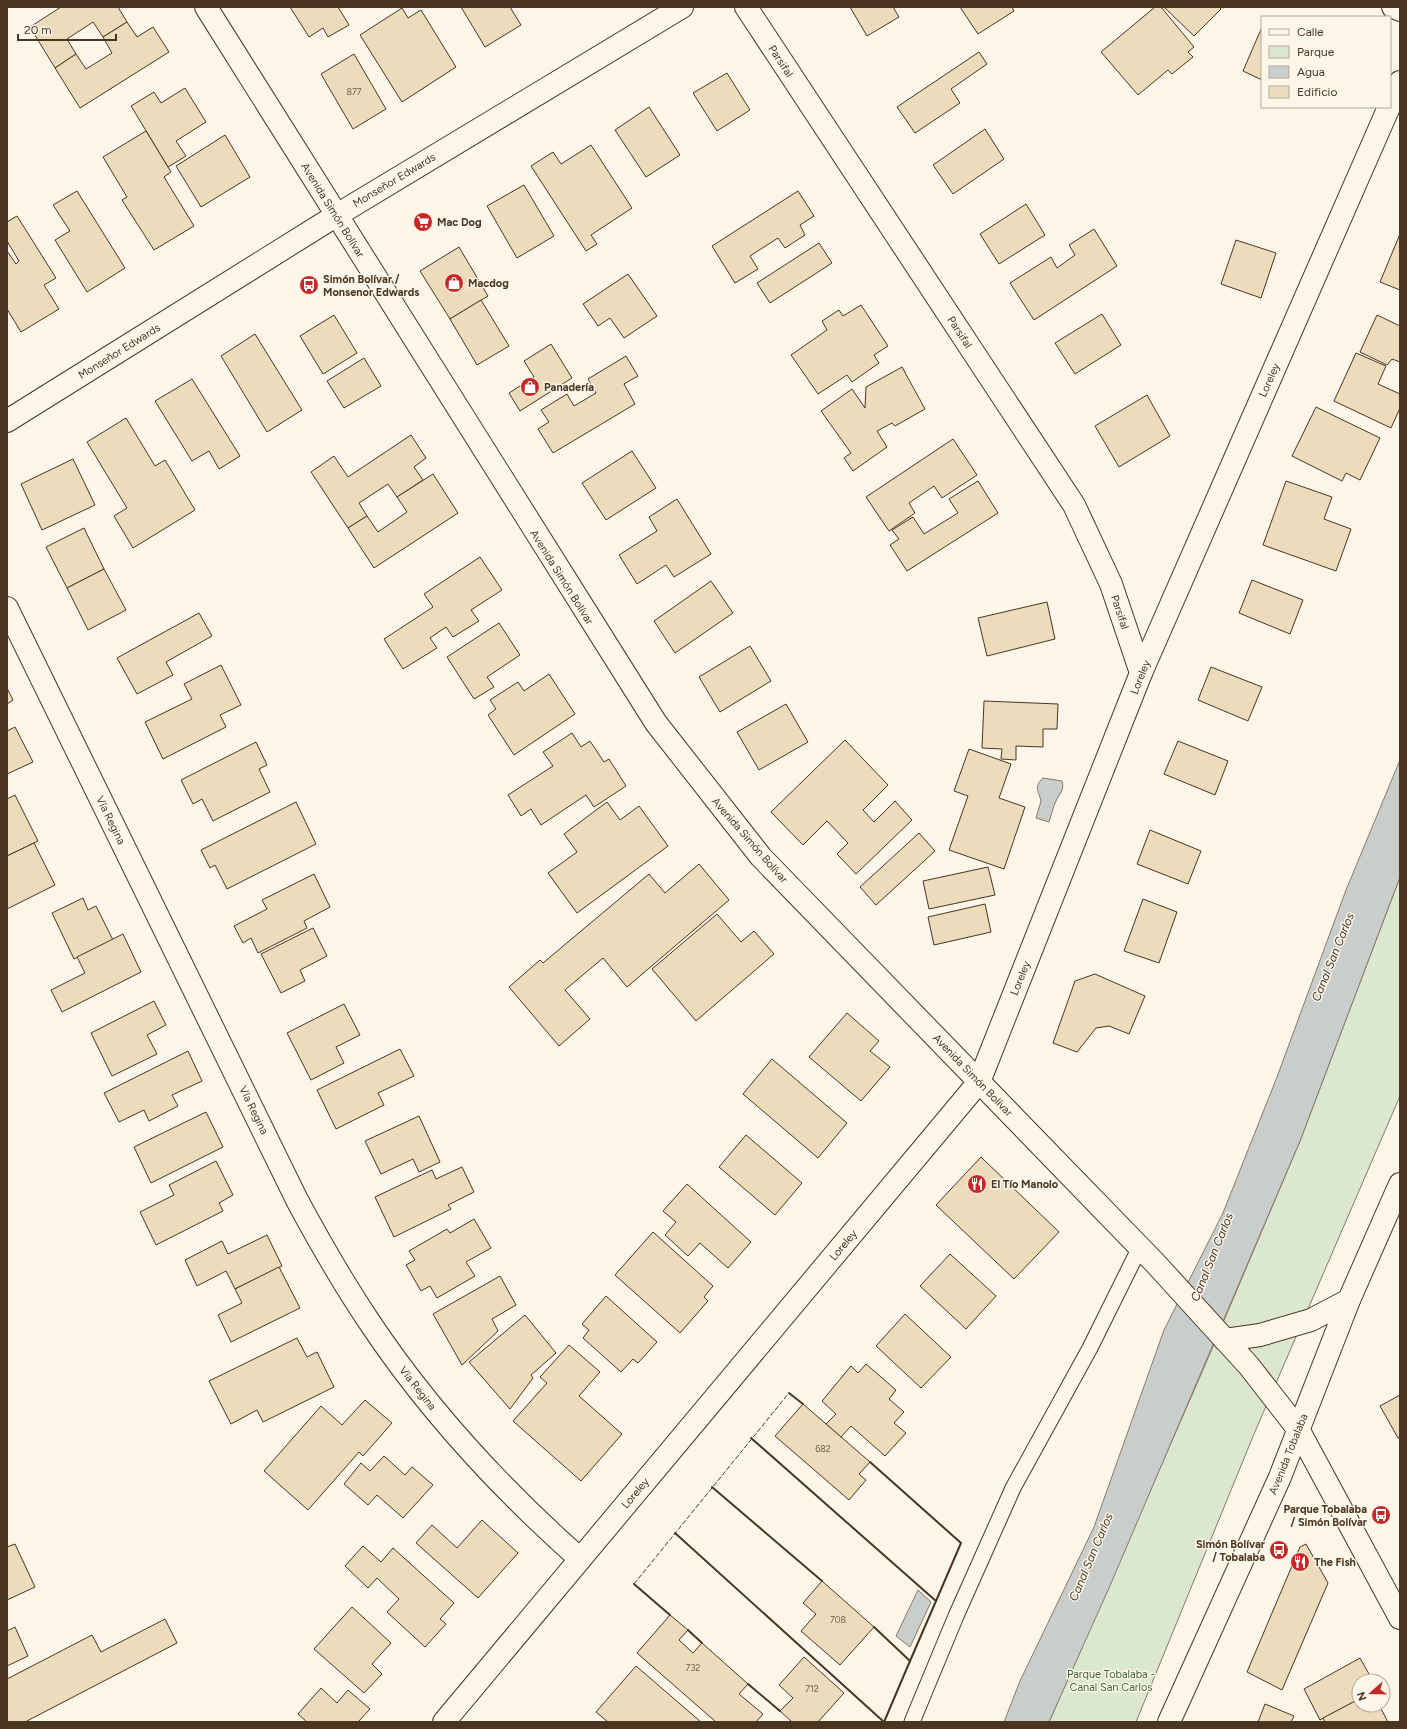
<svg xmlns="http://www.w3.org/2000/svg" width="1407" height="1729" viewBox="0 0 1407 1729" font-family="Figtree,sans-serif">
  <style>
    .green { fill: #dce7d0; stroke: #887966 }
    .water { fill: #c9cecd; stroke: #887966 }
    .building { fill: #ecdcbc; stroke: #4a3520 }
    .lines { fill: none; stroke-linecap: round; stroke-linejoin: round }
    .service-casing { stroke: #4a3520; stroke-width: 17 }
    .minor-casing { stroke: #4a3520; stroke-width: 24 }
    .tertiary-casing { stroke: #4a3520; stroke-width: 24 }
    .secondary-casing { stroke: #4a3520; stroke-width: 24 }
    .service { stroke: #fbf6e9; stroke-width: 15 }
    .minor { stroke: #fbf6e9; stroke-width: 22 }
    .tertiary { stroke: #fbf6e9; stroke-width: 22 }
    .secondary { stroke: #fbf6e9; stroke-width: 22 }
    .fence { stroke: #4a3520; stroke-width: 1; stroke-dasharray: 5 2; stroke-linecap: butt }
    .wall { stroke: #4a3520; stroke-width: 2 }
    .labels { text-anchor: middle; stroke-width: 3; stroke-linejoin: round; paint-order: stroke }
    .number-label { font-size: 9px; fill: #725f47 }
    .street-label { font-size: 11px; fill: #4a3520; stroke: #fbf6e9 }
    .poi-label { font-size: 11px; font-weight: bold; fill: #4a3520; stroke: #fbf6e9; text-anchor: start }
    .park-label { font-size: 11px; fill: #436837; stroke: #fbf6e9 }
    .water-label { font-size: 12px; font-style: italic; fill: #4a3520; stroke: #fbf6e9 }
  </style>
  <rect width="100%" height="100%" fill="#fbf6e9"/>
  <path class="green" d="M1400 877V1096L1254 1434 1136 1722H1049L1206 1363 1300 1141Z"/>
  <g class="water">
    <path d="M1400 760V877L1300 1141 1109 1588 1049 1722H1004L1020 1681 1094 1527 1164 1330 1223 1213 1277 1077 1346 890Z"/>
    <path d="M1043 778 1062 781C1065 790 1059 794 1056 801 1053 807 1051 816 1049 822L1036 818 1041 801C1039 791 1033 788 1043 778Z"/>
    <path d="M918 1590 931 1602 910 1647 896 1636Z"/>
  </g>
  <g class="building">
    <path d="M61 7H118L127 22 103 37 93 22 67 39 76 54 55 68 30 27Z"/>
    <path d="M290 7H338L349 25 328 37 323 28 309 37Z"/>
    <path d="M461 7H510L521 25 485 47Z"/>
    <path d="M850 7H893L899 17 867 36Z"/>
    <path d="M960 7H1012L1014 11 978 34Z"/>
    <path d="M1155 7H1161L1194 47 1188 52 1193 57 1172 74 1168 70 1138 95 1101 52Z"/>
    <path d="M1164 7H1219L1221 9 1194 36Z"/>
    <path d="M402 8 408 18 421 10 456 67 402 102 360 35Z"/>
    <path d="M127 22 137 37 153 27 169 52 80 108 55 68 76 54 86 69 112 53 103 37Z"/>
    <path d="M1262 27V80L1243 71Z"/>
    <path d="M979 52 987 64 951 89 960 103 915 133 897 107Z"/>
    <path d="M354 54 386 109 353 129 321 74Z"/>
    <path d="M727 73 750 110 717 131 693 93Z"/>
    <path d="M185 88 206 122 176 141 186 156 168 167 131 106 154 92 161 103Z"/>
    <path d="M649 107 680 155 646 177 615 130Z"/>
    <path d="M985 129 1004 159 953 194 933 165Z"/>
    <path d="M146 131 171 172 164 177 194 226 154 250 122 200 127 197 103 157Z"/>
    <path d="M225 135 250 177 201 207 176 166Z"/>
    <path d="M591 145 632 208 591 235 597 244 586 251 531 166 553 152 561 164Z"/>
    <path d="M524 185 554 236 517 258 487 206Z"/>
    <path d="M77 191 125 268 87 292 55 240 70 231 53 205Z"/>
    <path d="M798 191 814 216 800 225 805 235 785 248 778 238 750 256 758 269 735 283 712 246Z"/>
    <path d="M1026 204 1045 235 999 264 980 234Z"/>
    <path d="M17 216 56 278 44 285 59 309 21 332 7 309V251L16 264 19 261 7 241V222Z"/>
    <path d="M1094 229 1117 266 1034 320 1010 283 1051 257 1057 268 1075 255 1069 245Z"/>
    <path d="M1400 234V290L1380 282Z"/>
    <path d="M1236 240 1276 253 1261 298 1221 284Z"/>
    <path d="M819 243 832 263 770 303 757 283Z"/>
    <path d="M459 247 488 296 450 319 420 271Z"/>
    <path d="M628 274 657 316 624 338 610 318 598 326 583 304Z"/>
    <path d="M481 300 509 346 477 365 450 319Z"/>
    <path d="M861 305 888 346 874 355 879 363 852 382 847 375 818 394 791 355 827 330 822 321 839 310 843 316Z"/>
    <path d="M1102 314 1121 345 1075 374 1055 343Z"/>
    <path d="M334 315 357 353 323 374 300 336Z"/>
    <path d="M1377 315 1400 326V362L1392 359 1387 365 1360 352Z"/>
    <path d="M255 334 302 410 267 432 221 356Z"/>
    <path d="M551 344 572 378 520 411 509 393 534 377 524 361Z"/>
    <path d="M1356 353 1386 366 1378 384 1400 394V408L1391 428 1334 401Z"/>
    <path d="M626 356 638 376 624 384 635 404 553 453 538 429 549 422 541 410 567 394 574 406 596 393 588 379Z"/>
    <path d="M364 358 381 386 344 408 327 381Z"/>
    <path d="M902 367 925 409 895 426 892 423 877 431 887 447 853 471 844 458 851 453 821 411 852 389 865 408 866 387Z"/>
    <path d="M192 379 240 456 219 469 209 451 192 461 155 401Z"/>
    <path d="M1147 395 1170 436 1119 467 1095 426Z"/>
    <path d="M1316 407 1380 438 1360 480 1346 473 1342 481 1292 456Z"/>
    <path d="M126 418 155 466 165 460 195 510 133 548 114 516 127 508 87 442Z"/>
    <path d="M411 435 426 458 414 467 423 480 397 497 388 484 359 503 367 516 348 528 311 472 334 456 348 477Z"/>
    <path d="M953 439 977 475 942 498 934 486 909 503 915 513 889 531 866 497Z"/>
    <path d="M632 451 656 488 606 520 582 483Z"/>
    <path d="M73 459 95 505 42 530 21 484Z"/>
    <path d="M433 474 458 513 374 568 348 528 367 516 378 532 407 512 397 497Z"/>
    <path d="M978 481 998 513 907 571 890 545 899 539 892 530 913 517 924 534 958 513 949 499Z"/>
    <path d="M1286 481 1332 497 1324 519 1351 529 1336 571 1263 545Z"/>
    <path d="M677 499 711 554 674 577 666 565 637 584 619 555 657 531 649 517Z"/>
    <path d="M84 528 104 569 67 588 46 547Z"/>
    <path d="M480 557 502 590 471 610 479 621 453 637 446 627 430 638 437 648 403 669 384 639 433 607 424 594Z"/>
    <path d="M104 569 126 610 88 630 67 588Z"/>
    <path d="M1252 580 1303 600 1290 634 1239 613Z"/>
    <path d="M711 581 733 613 675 653 654 621Z"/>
    <path d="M1047 602 1055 639 987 656 978 618Z"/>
    <path d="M199 613 212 636 166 662 173 675 137 694 117 658Z"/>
    <path d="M499 623 520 655 487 677 494 687 474 699 447 657Z"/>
    <path d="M750 646 771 681 720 712 699 677Z"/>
    <path d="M221 665 241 705 220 715 226 727 163 759 145 722 192 699 184 684Z"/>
    <path d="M1211 667 1262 687 1248 721 1198 700Z"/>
    <path d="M549 674 575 714 514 755 488 715 496 709 490 700 518 682 524 691Z"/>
    <path d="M7 688 13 700 7 704Z"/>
    <path d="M984 701 1058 704 1057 729H1043V747L1016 746V760L1001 759 1002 749 982 748Z"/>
    <path d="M786 704 808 742 759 770 737 732Z"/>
    <path d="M15 727 33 762 7 774V731Z"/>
    <path d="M572 733 581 747 590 741 604 762 609 759 626 786 594 807 586 795 541 825 531 809 521 816 508 795 553 766 543 752Z"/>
    <path d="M845 740 888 785 863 810 874 822 895 801 912 820 856 874 837 854 848 843 827 821 803 845 771 812Z"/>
    <path d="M1178 741 1228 761 1215 795 1164 774Z"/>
    <path d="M256 742 267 765 259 769 270 792 213 821 202 799 193 804 181 780Z"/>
    <path d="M969 749 1011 764 999 798 1025 807 1004 869 949 850 968 796 954 791Z"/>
    <path d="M15 795 38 841 7 856V799Z"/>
    <path d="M296 802 316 844 227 889 215 865 210 868 201 850Z"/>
    <path d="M607 802 620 820 639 806 668 846 577 913 548 873 577 852 564 834Z"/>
    <path d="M1150 830 1201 851 1188 884 1137 864Z"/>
    <path d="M919 833 935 851 876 905 860 887Z"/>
    <path d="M34 843 55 885 7 909V856Z"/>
    <path d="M699 864 729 900 627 987 603 958 565 990 590 1019 559 1046 509 987 540 960 543 963 649 874 665 893Z"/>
    <path d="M988 867 995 895 929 909 923 881Z"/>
    <path d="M314 874 330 907 304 921 307 928 258 953 251 938 243 943 234 926 267 909 262 900Z"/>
    <path d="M83 898 88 910 96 906 113 940 74 959 52 913Z"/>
    <path d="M1143 899 1177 912 1159 963 1124 951Z"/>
    <path d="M985 904 991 932 934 945 928 917Z"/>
    <path d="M717 914 741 942 754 931 774 954 696 1021 652 969Z"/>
    <path d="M313 928 327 956 300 970 305 981 281 993 261 954Z"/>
    <path d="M123 934 141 972 62 1012 51 990 85 973 77 957Z"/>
    <path d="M1095 974 1145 996 1129 1034 1109 1026 1096 1028 1077 1052 1053 1043 1075 981Z"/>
    <path d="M154 1001 166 1025 147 1035 157 1054 112 1076 91 1033Z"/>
    <path d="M344 1004 360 1035 336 1047 344 1063 311 1080 287 1033Z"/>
    <path d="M847 1013 879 1041 870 1051 890 1067 861 1101 809 1057Z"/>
    <path d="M400 1049 414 1076 378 1093 384 1105 336 1129 317 1090Z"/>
    <path d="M188 1051 202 1081 172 1095 178 1106 149 1121 144 1110 119 1122 104 1093Z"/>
    <path d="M772 1059 847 1123 818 1158 743 1094Z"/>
    <path d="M206 1112 223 1147 151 1183 134 1147Z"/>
    <path d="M419 1116 440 1162 419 1172 413 1159 381 1174 365 1141Z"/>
    <path d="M746 1135 802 1183 775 1215 719 1167Z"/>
    <path d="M981 1157 1059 1232 1014 1279 936 1205Z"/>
    <path d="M216 1161 233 1195 219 1203 223 1211 156 1245 140 1212 174 1195 169 1185Z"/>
    <path d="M462 1167 474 1192 448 1205 451 1209 394 1237 375 1197 432 1170 436 1179Z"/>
    <path d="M687 1184 751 1242 728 1268 700 1243 688 1256 665 1235 676 1222 663 1211Z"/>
    <path d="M474 1219 491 1248 466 1262 475 1276 437 1298 430 1286 421 1291 406 1265 415 1260 409 1251 447 1229 450 1233Z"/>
    <path d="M653 1232 713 1286 704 1297 708 1301 680 1333 615 1275Z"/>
    <path d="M267 1235 282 1266 235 1289 226 1271 197 1286 185 1260 222 1241 228 1254Z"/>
    <path d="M950 1254 996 1296 966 1329 920 1286Z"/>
    <path d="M279 1267 300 1308 231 1342 218 1315 242 1303 235 1289Z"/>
    <path d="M500 1276 516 1305 492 1319 498 1331 462 1365 433 1314Z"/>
    <path d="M606 1296 657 1342 638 1363 633 1359 621 1372 583 1338 589 1330 582 1324Z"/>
    <path d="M905 1314 951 1357 921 1388 876 1346Z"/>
    <path d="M525 1315 556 1353 531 1375 533 1378 510 1409 469 1362Z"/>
    <path d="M297 1338 307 1357 317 1352 334 1387 263 1422 257 1410 231 1424 209 1381Z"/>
    <path d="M569 1345 600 1372 579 1396 622 1434 581 1481 513 1421 547 1383 540 1377Z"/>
    <path d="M866 1364 896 1390 889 1399 904 1412 894 1423 906 1433 885 1456 851 1426 841 1437 826 1424 836 1414 822 1401 851 1366 858 1373Z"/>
    <path d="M1400 1395V1437L1398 1438 1380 1406Z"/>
    <path d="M365 1400 392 1423 363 1456 359 1452 308 1510 264 1471 321 1406 342 1425Z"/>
    <path d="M803 1404 870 1462 859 1474 866 1480 849 1500 775 1436Z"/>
    <path d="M384 1456 405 1475 412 1467 433 1485 403 1518 377 1495 368 1505 344 1484 361 1463 370 1471Z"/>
    <path d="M482 1520 518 1553 478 1598 416 1543 432 1525 457 1548Z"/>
    <path d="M15 1544 35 1587 7 1600V1547Z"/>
    <path d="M1306 1544 1328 1583 1282 1690 1247 1672 1300 1547Z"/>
    <path d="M363 1546 381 1562 393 1548 454 1603 440 1619 446 1624 425 1647 387 1612 399 1599 377 1578 368 1588 345 1566Z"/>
    <path d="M822 1581 874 1627 840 1665 801 1631 816 1614 803 1603Z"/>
    <path d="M352 1607 391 1643 372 1664 382 1674 364 1693 314 1649Z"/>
    <path d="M670 1615 688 1630 679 1640 693 1653 702 1643 748 1684 739 1694 763 1714 756 1722H716L637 1653Z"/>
    <path d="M165 1619 177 1643 25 1722H7V1679L92 1635 101 1652Z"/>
    <path d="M15 1627 28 1656 7 1666V1631Z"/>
    <path d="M804 1657 844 1693 818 1722H792L780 1711 793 1698 779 1685Z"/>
    <path d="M1360 1658 1373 1681H1359V1699L1320 1720 1304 1689Z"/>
    <path d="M636 1666 701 1722H608L596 1712Z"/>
    <path d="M321 1688 337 1703 348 1690 370 1709 358 1722H307L298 1714Z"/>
    <path d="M1359 1699V1705H1379L1388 1722H1325L1323 1718Z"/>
    <path d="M1265 1704 1294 1716 1291 1722H1258Z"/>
  </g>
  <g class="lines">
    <defs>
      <path id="service" d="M912 1722 956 1616 1013 1488 1090 1348 1140 1247"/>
      <g id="minor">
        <path d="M746 7 1074 505 1111 584 1141 673"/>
        <path d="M1393 7 1400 10"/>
        <path d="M337 215 682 7"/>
        <path d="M7 608 297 1200C319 1241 342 1281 368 1320 427 1409 500 1488 580 1559"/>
      </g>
      <g id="tertiary">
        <path d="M206 7 656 723 761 857 1156 1264 1249 1366 1298 1429 1400 1618"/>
        <path d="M1390 105 1400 82"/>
        <path d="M7 421 337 215"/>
        <path d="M444 1722 979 1082 1141 673 1389 107"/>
      </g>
      <g id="secondary">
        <path d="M1225 1340 1260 1335 1311 1320 1349 1300"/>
        <path d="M1169 1722 1280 1477 1349 1300 1400 1184"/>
      </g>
    </defs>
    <use href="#service" class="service-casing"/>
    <use href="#minor" class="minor-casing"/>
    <use href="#tertiary" class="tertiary-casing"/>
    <use href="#secondary" class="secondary-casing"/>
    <use href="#service" class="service"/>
    <use href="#minor" class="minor"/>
    <use href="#tertiary" class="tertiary"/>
    <use href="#secondary" class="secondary"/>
    <path class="fence" d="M634 1584 789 1393"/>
    <g class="wall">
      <path d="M789 1393 803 1404"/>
      <path d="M751 1438 936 1601 910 1661 874 1627"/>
      <path d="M870 1462 961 1543 936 1601"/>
      <path d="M712 1487 822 1581"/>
      <path d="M675 1533 884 1722 910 1661"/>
      <path d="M634 1584 670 1615"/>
      <path d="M688 1630 702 1643"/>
      <path d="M748 1684 780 1711"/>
    </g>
  </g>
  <defs>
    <symbol id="supermarket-disc" viewBox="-11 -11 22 22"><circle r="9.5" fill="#c62828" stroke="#fbf6e9"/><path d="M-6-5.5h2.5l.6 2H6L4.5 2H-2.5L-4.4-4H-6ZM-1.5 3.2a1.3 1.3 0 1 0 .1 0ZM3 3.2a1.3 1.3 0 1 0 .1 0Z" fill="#fff"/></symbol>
    <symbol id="shop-disc" viewBox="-11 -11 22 22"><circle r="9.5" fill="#c62828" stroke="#fbf6e9"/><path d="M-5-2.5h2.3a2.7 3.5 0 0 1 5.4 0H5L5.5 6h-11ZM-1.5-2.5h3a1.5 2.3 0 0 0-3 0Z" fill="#fff"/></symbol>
    <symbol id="bus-disc" viewBox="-11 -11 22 22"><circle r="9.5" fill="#c62828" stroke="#fbf6e9"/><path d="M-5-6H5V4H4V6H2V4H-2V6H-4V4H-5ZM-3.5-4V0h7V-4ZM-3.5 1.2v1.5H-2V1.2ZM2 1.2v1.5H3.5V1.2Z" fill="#fff"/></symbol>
    <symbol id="restaurant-disc" viewBox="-11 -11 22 22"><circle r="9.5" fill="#c62828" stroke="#fbf6e9"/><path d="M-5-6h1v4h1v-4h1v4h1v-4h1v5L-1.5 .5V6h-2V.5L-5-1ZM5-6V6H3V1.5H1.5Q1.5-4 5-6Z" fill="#fff"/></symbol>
  </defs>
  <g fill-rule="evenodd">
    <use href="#supermarket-disc" x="412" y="211" width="22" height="22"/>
    <use href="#shop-disc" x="443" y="272" width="22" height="22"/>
    <use href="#bus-disc" x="298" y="274" width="22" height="22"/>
    <use href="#shop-disc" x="519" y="376" width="22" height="22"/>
    <use href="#restaurant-disc" x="966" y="1173" width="22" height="22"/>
    <use href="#bus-disc" x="1370" y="1504" width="22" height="22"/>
    <use href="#bus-disc" x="1268" y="1539" width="22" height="22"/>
    <use href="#restaurant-disc" x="1289" y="1551" width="22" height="22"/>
  </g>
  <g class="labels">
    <g class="number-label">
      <text x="354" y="95">877</text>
      <text x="823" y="1452">682</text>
      <text x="838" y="1623">708</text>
      <text x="693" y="1671">732</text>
      <text x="812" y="1692">712</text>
    </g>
    <g class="street-label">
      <text transform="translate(781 61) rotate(57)" y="4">Parsifal</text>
      <text transform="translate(394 180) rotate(-31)" y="4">Monseñor Edwards</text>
      <text transform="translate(333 210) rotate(58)" y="4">Avenida Simón Bolívar</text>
      <text transform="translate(960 332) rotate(57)" y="4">Parsifal</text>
      <text transform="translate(119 351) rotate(-32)" y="4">Monseñor Edwards</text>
      <text transform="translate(1269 380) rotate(-66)" y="4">Loreley</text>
      <text transform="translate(562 577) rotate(58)" y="4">Avenida Simón Bolívar</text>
      <text transform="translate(1120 612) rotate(72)" y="4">Parsifal</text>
      <text transform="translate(1140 677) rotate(-68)" y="4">Loreley</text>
      <text transform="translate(111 820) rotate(64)" y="4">Vía Regina</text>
      <text transform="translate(750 840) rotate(49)" y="4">Avenida Simón Bolívar</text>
      <text transform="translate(1020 978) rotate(-68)" y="4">Loreley</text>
      <text transform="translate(973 1075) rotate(46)" y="4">Avenida Simón Bolívar</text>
      <text transform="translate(254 1110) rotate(64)" y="4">Vía Regina</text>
      <text transform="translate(843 1245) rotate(-50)" y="4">Loreley</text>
      <text transform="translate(418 1388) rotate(52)" y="4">Vía Regina</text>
      <text transform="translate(1288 1454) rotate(-68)" y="4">Avenida Tobalaba</text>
      <text transform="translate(635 1493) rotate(-50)" y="4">Loreley</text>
    </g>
    <g class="poi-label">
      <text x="437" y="226">Mac Dog</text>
      <text x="323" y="283">Simón Bolívar /<tspan x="323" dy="13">Monsenor Edwards</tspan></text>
      <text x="468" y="287">Macdog</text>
      <text x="544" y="391">Panadería</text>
      <text x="991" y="1188">El Tío Manolo</text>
      <text x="1367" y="1513" text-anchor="end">Parque Tobalaba<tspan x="1367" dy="13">/ Simón Bolívar</tspan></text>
      <text x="1265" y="1548" text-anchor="end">Simón Bolívar<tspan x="1265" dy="13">/ Tobalaba</tspan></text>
      <text x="1314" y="1566">The Fish</text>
    </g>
    <g class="park-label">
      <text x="1111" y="1678">Parque Tobalaba -<tspan x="1111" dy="13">Canal San Carlos</tspan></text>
    </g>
    <g class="water-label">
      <text transform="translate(1333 957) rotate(-68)" y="4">Canal San Carlos</text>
      <text transform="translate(1212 1257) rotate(-68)" y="4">Canal San Carlos</text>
      <text transform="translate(1091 1557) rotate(-67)" y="4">Canal San Carlos</text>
    </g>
  </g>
  <rect width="1407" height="1729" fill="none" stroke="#4a3520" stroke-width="16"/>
  <rect x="1261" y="16" width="130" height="92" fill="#fbf6e9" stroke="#b4a999"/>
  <rect x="1269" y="29" width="20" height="6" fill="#fbf6e9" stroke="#b4a999"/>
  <text x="1297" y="36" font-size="12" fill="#4a3520">Calle</text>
  <rect x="1269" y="46" width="20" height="12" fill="#dce7d0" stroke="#b4a999"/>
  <text x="1297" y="56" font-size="12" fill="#4a3520">Parque</text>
  <rect x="1269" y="66" width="20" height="12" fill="#c9cecd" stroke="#b4a999"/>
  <text x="1297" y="76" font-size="12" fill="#4a3520">Agua</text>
  <rect x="1269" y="86" width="20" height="12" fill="#ecdcbc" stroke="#b4a999"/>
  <text x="1297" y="96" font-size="12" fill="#4a3520">Edificio</text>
  <g transform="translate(1371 1693) rotate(250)"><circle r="19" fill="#fbf6e9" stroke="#b4a999"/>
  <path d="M0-3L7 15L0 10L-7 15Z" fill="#c62828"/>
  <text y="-6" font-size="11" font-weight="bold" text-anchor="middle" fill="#4a3520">N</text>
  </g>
  <path d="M18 34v6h98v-6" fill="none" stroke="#4a3520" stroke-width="2"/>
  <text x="24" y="34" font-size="12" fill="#4a3520" stroke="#fbf6e9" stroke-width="3" paint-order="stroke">20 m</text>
</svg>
